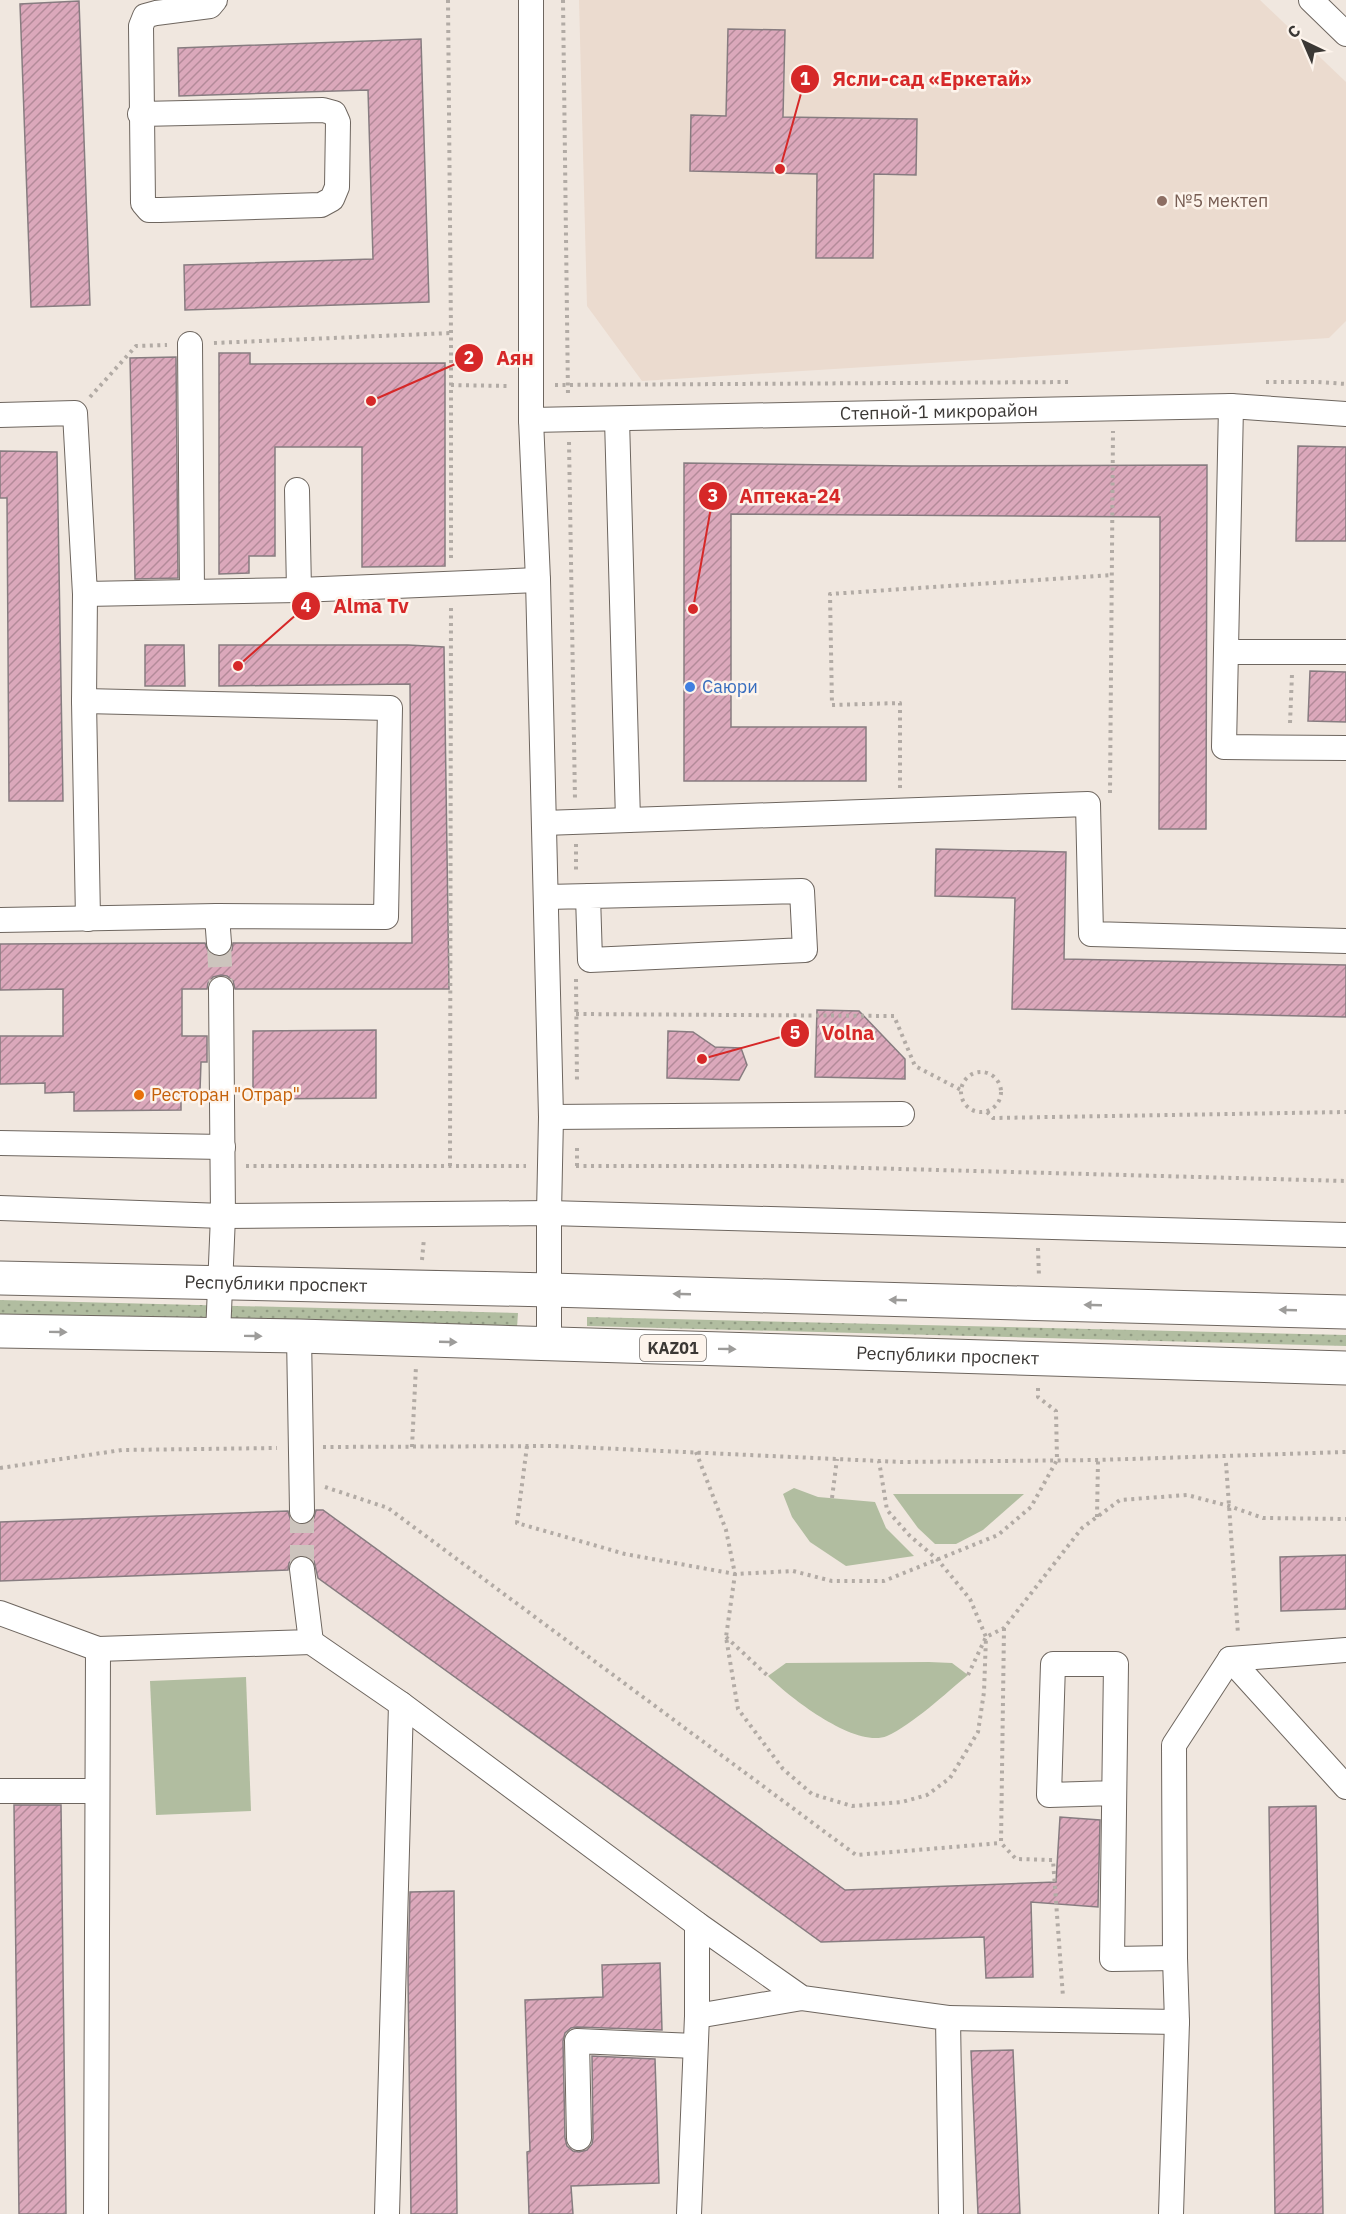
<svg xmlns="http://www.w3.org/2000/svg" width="1346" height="2214" viewBox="0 0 1346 2214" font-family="'IBM Plex Sans',sans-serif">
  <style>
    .built { fill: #ebdbcf }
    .grass { fill: url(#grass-dots) }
    .green { fill: #b1bda0 }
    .building { fill: url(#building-hatch); stroke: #877c80; stroke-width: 1.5 }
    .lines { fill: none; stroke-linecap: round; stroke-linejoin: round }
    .minor-tunnel { stroke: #ccc4bd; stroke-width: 24; stroke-dasharray: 24 12; stroke-linecap: butt }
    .minor-casing { stroke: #6e665f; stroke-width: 26 }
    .highway-casing { stroke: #6e665f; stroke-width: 35 }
    .path { stroke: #b2aba5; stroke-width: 4; stroke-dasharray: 3 4.5; stroke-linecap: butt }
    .minor { stroke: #fff; stroke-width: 24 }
    .highway { stroke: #fff; stroke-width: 33 }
    .oneway { fill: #9d9c9a }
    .education-dot { fill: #8d6e63; stroke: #fdf4ec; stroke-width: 2 }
    .shop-dot { fill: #3f7fe0; stroke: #fdf4ec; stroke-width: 2 }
    .food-dot { fill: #e8710a; stroke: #fdf4ec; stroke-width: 2 }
    .labels { text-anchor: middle; stroke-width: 5; stroke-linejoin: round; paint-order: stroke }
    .shield { fill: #fdf4ec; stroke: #75706c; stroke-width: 1.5 }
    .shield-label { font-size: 16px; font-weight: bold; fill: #3b3835 }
    .education-label { font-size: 18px; fill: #785e54; stroke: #fdf4ec; text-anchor: start }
    .street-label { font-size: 18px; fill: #3b3835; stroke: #fdf4ec }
    .shop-label { font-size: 18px; fill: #366cbe; stroke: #fdf4ec; text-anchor: start }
    .food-label { font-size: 18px; fill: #c56008; stroke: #fdf4ec; text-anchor: start }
    .leader { fill: none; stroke: #d62828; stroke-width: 2 }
    .callout-dot { fill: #d62828; stroke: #fdf4ec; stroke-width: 2 }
    .mark-label { font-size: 18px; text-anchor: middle; font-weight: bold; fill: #fff }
    .callout-label { font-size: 20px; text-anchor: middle; font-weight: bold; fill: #d62828; stroke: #fdf4ec; stroke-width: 5; stroke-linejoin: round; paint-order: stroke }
  </style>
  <defs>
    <pattern id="grass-dots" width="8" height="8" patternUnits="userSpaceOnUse" patternTransform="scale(1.5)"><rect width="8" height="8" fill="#b1bda0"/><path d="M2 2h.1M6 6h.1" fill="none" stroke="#919b83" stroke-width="1.8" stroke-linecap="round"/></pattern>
    <pattern id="building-hatch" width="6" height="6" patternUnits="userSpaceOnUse" patternTransform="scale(1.5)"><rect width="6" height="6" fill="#dba8bb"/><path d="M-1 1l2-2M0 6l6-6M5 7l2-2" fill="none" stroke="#b38a99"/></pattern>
  </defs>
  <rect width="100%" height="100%" fill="#f0e7df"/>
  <path class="built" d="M579 0H1260L1346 82V321L1329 338 642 381 587 306Z"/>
  <g class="grass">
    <path d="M0 1300 518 1313 517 1327 0 1314Z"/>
    <path d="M587 1317 1346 1335V1346L587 1326Z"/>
  </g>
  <g class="green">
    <path d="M794 1488 818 1497 875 1502 886 1528 914 1556 846 1566 810 1542 792 1517 783 1494Z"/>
    <path d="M893 1494H1024L983 1530 956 1544H935L918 1528Z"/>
    <path d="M929 1662 952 1663 968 1675C946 1693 912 1725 887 1736 856 1749 790 1698 768 1676L786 1663Z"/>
    <path d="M246 1677 251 1811 156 1815 150 1681Z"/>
  </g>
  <g class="building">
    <path d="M79 1 90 305 31 307 20 4Z"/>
    <path d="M728 29 785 30 783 117 917 119 916 175 874 174 873 258H816L817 174 690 171 691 115 726 116Z"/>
    <path d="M421 39 429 302 185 310 184 265 373 259 368 90 179 96 178 48Z"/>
    <path d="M219 353H250V364L445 363V566L362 567V447H275V556H249V573L219 574Z"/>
    <path d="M176 357 178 578 135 579 130 358Z"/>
    <path d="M1298 446 1346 447V541H1296Z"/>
    <path d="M0 451 57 452 63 801H9L7 498H0Z"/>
    <path d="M684 463 909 466 1207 465 1206 829H1159L1160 517 731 514V727H866V781H684Z"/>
    <path d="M145 645H184L185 686H145Z"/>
    <path d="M219 645H408L444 647 449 989H235L233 981 227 976 221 975 213 977 208 983 207 989H182V1036H207V1062H201L200 1091H181V1110L74 1111V1092L45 1093V1083L0 1084V1036H63V989L0 990V944L205 943 208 951 213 956 219 957 227 954 232 950 233 943H412L410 684 219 686Z"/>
    <path d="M1310 671 1346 672V722L1308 721Z"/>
    <path d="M936 849 1066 852 1064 959 1346 965V1017L1012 1009 1015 898 935 896Z"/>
    <path d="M817 1010 859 1011 905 1059V1079L815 1077Z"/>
    <path d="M376 1030V1098L253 1099V1031Z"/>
    <path d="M668 1031 693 1032 715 1047 741 1048 747 1065 739 1080 667 1078Z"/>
    <path d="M316 1510H323L845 1890 1056 1882 1060 1817 1100 1820 1098 1907 1031 1902 1033 1977 986 1978 984 1937 821 1942 318 1578 314 1561 308 1556 301 1555 294 1557 289 1563 288 1570 0 1581V1522L288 1511 290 1518 295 1523 303 1525 310 1523 314 1518Z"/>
    <path d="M1346 1555V1609L1281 1611 1280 1557Z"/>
    <path d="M14 1805H61L66 2214H19Z"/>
    <path d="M1316 1806 1323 2214H1275L1269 1807Z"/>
    <path d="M454 1891 457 2214H411L408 1974 410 1892Z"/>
    <path d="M660 1963 662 2030 577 2027 571 2028 565 2033 563 2041 565 2138 567 2146 573 2151 579 2152 587 2150 592 2144 593 2138 592 2056 655 2059 659 2183 571 2186 573 2214H529L527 2152 530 2151 525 2000 603 1997 602 1965Z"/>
    <path d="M1013 2050 1020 2214H978L971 2051Z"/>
  </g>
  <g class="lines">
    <g class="minor-tunnel">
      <path d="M219 943 221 989"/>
      <path d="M302 1569V1511"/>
    </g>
    <defs>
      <g id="minor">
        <path d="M531 0V420L538 580 551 1117 549 1213V1346"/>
        <path d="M1311 0 1346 34"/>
        <path d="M140 114 323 110 334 113 338 122 337 187 332 199 321 205 160 210H149L143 203 141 26 145 16 156 13 210 6 215 0"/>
        <path d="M190 344 192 592"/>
        <path d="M1231 406 1224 747 1346 748"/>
        <path d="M0 415 75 413 85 594 299 590 538 580"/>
        <path d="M617 419 628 820"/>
        <path id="s1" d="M531 420 1231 406 1346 414"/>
        <path d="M297 490 299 590"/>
        <path d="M85 594 84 701 88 919"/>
        <path d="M1226 652H1346"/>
        <path d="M544 823 1088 804 1091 934 1346 941"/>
        <path d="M546 897 802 891 805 950 590 960 588 896"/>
        <path d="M217 916 219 943"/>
        <path d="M0 920 217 916 386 917 390 708 84 701"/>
        <path d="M551 1117 902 1114"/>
        <path d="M0 1143 223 1147"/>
        <path d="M0 1208 223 1216 549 1213 1346 1235"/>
        <path d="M218 1335 223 1216 221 989"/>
        <path d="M299 1336 302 1511"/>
        <path d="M0 1613 98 1649 311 1642 302 1569"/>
        <path d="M311 1642 401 1704 697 1924 802 1998 948 2018 951 2214"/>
        <path d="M1230 1659 1346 1787"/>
        <path d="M0 1791H97"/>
        <path d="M1114 1793 1049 1795 1053 1664H1116L1112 1959 1175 1958"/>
        <path d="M697 2016 802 1998"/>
        <path d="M948 2018 1177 2022"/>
        <path d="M579 2138 577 2041 695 2046"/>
        <path d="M96 2214 98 1649"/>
        <path d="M387 2214 401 1704"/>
        <path d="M689 2214 697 2016V1924"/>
        <path d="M1171 2214 1177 2022 1175 1958 1174 1745 1230 1659 1346 1650"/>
      </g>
      <g id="highway">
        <path id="s2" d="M0 1278 550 1290 1346 1312"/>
        <path id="s3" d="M0 1331 299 1336 1346 1368"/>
      </g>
    </defs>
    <use href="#minor" class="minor-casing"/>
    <use href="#highway" class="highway-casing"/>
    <g class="path">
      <path d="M448 0 451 333V560"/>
      <path d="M563 0 568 395"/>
      <path d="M214 343 451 333"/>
      <path d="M1266 382H1318L1346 384"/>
      <path d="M451 385 508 386"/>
      <path d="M555 385 1072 382"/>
      <path d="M90 397 136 346 167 345"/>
      <path d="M569 442 575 800"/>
      <path d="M1290 723 1292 674"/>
      <path d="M900 788V703L832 705 830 594 1112 575"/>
      <path d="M1110 793 1113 431"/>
      <path d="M576 844V872"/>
      <path d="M576 979 577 1082"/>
      <path d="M576 1014 894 1016 915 1066 961 1090"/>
      <circle cx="981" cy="1092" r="20"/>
      <path d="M987 1112 993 1118 1346 1112"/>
      <path d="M246 1166H526"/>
      <path d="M450 1166 451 607"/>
      <path d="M576 1166H790L1346 1181"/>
      <path d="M577 1166V1147"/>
      <path d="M1038 1248 1039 1277"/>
      <path d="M422 1260 424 1238"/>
      <path d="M527 1446 517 1523 625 1554 735 1574 793 1571 832 1581H884L998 1535 1031 1507 1057 1460 1056 1411 1038 1397V1386"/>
      <path d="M323 1447 554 1446 901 1462 1098 1460 1346 1452"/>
      <path d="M412 1447 416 1366"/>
      <path d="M696 1452 726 1530 735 1574 726 1637 738 1709 783 1769 812 1794 852 1806 902 1802 927 1795 950 1778 978 1732 984 1692 986 1637 970 1599 938 1560 910 1536 887 1510 879 1461"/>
      <path d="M1226 1463 1238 1634"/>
      <path d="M0 1468 122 1450 277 1448"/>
      <path d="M325 1487 388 1508 856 1855 1001 1843"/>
      <path d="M832 1498 837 1459"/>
      <path d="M1097 1517 1098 1460"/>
      <path d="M1004 1628 1001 1843 1016 1859 1053 1860 1063 1997"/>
      <path d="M726 1637 768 1676"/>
      <path d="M968 1675 986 1637 1004 1628 1082 1528 1120 1500 1187 1495 1229 1506 1263 1518 1346 1519"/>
    </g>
    <use href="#minor" class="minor"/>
    <use href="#highway" class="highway"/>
  </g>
  <defs><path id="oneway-solid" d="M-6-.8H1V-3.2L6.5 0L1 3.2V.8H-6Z" transform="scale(1.5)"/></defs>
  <g class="oneway">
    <use href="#oneway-solid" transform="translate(682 1294) rotate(-178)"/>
    <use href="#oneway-solid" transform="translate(898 1300) rotate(-178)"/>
    <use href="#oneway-solid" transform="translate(1093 1305) rotate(-178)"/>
    <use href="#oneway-solid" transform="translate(1288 1310) rotate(-178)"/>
    <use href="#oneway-solid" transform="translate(58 1332) rotate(1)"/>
    <use href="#oneway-solid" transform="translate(253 1336) rotate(1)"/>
    <use href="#oneway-solid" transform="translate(448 1342) rotate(2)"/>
    <use href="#oneway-solid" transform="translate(727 1349) rotate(1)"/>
  </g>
  <circle class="education-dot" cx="1162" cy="201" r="6"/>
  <circle class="shop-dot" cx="690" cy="687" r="6"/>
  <circle class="food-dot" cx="139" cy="1095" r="6"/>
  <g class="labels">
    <rect class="shield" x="640" y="1335" width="66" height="26" rx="4.5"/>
    <g class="shield-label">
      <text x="673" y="1354">KАZ01</text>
    </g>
    <g class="education-label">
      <text x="1174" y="207">№5 мектеп</text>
    </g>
    <g class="street-label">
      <text dy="6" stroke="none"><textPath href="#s1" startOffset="408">Степной-1 микрорайон</textPath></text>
      <text dy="6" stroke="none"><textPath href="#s2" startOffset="276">Республики проспект</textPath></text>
      <text dy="6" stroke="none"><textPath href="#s3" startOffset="948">Республики проспект</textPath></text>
    </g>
    <g class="shop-label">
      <text x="702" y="693">Саюри</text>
    </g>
    <g class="food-label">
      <text x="151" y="1101">Ресторан "Отрар"</text>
    </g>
  </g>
  <path class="leader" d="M780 169L805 79M371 401L469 358M693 609L713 496M238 666L306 606M702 1059L795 1033"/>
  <g class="callout-dot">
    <circle cx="780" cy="169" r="6"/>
    <circle cx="371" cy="401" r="6"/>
    <circle cx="693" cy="609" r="6"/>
    <circle cx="238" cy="666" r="6"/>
    <circle cx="702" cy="1059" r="6"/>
    <circle cx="805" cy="79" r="15"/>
    <circle cx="469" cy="358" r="15"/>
    <circle cx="713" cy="496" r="15"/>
    <circle cx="306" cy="606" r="15"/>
    <circle cx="795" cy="1033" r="15"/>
  </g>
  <g class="mark-label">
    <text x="805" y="85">1</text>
    <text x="469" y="364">2</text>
    <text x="713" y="502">3</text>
    <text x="306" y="612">4</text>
    <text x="795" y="1039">5</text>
  </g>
  <g class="callout-label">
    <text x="932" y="86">Ясли-сад «Еркетай»</text>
    <text x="515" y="365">Аян</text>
    <text x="790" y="503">Аптека-24</text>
    <text x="371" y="613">Alma Tv</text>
    <text x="848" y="1040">Volna</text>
  </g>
  <g transform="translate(1304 42) rotate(316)" stroke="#fdf4ec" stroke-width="4.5" paint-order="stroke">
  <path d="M0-4.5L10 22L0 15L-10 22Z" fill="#3b3835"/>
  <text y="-9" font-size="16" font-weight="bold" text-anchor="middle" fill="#3b3835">С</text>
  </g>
</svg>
